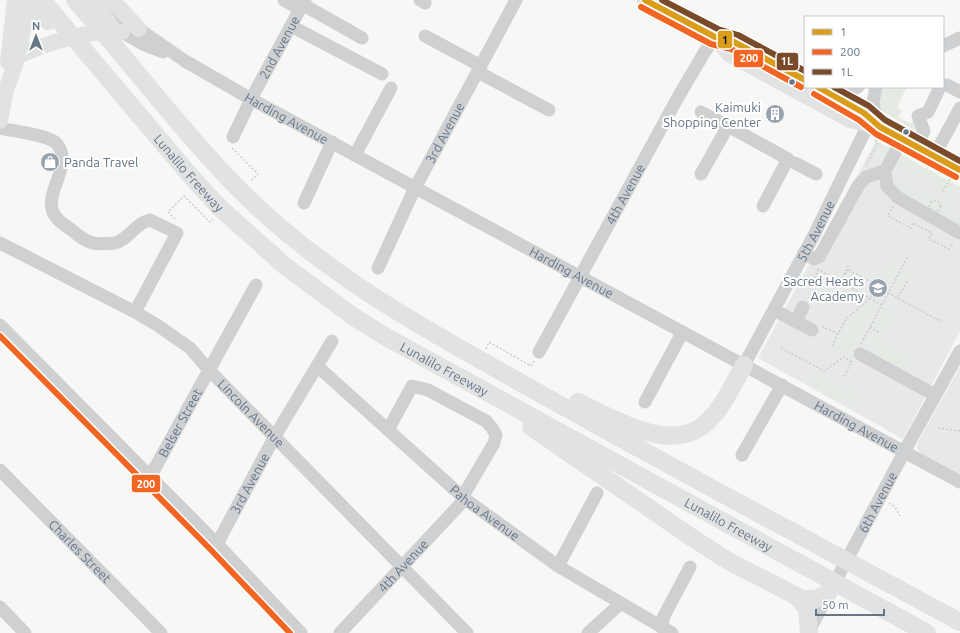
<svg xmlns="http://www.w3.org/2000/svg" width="960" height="633" viewBox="0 0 960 633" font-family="Ubuntu,sans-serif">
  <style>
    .built { fill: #e7e9e8 }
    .green { fill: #e6eae4 }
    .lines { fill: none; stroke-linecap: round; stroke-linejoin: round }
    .path { stroke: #cccccd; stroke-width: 1.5; stroke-dasharray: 2 2; stroke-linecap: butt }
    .minor { stroke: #ced0d1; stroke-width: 13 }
    .major { stroke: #e1e2e2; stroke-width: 16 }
    .highway { stroke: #e1e2e2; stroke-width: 18 }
    .bus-1-casing { stroke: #fff; stroke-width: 9 }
    .bus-2-casing { stroke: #fff; stroke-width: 9 }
    .bus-3-casing { stroke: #fff; stroke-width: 9 }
    .bus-1 { stroke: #da9c1b; stroke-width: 6 }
    .bus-2 { stroke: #f26522; stroke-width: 6 }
    .bus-3 { stroke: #7a4b2a; stroke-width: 6 }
    .bus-dot { fill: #657687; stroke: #fff; stroke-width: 1.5 }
    .labels { text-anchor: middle; stroke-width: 4; stroke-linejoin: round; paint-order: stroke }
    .street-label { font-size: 13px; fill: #657687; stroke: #fff }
    .poi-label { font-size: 13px; fill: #657687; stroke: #fff; text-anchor: end }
    .line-badge { stroke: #fff; stroke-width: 1.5 }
    .badge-label { font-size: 11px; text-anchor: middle; font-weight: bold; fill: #fff }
    .pale-badge-label { font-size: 11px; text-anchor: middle; font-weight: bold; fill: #111 }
  </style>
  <rect width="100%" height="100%" fill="#f7f7f6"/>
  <g class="built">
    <path d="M876 141 960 187V331L903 439 758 358Z"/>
    <path d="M960 367V475L920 453 917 448 918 442Z"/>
  </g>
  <g class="green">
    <path d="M883 87H907L897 107 902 111 898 117 911 124 913 120 918 129 916 131 882 111C878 103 878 95 883 87Z"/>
    <path d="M876 141 890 148 887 155 875 149 878 144 876 142Z"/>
    <path d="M902 155 960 187V193L955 190 953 194 950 195 935 187 937 180 901 161 899 165H896L894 163 898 157Z"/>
    <path d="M890 174 893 175 891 180 926 199 931 195 947 203 945 210 960 218V222L943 213 939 217 924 209 923 207 925 203 904 191 901 196 898 195 891 185Z"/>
    <path d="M891 264 896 266 897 269 887 284 882 282Z"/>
    <path d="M850 272 859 277 853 285 849 284 846 280Z"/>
    <path d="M904 272 911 274 900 291 896 288Z"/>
    <path d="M889 301 891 306 888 313 895 317 886 332 875 327Z"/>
    <path d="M869 304 874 305 875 309 849 357 833 347 837 339 840 340 850 321Z"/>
    <path d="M873 331 879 335 869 354C863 346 868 339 873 331Z"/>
    <path d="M880 341 910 358 900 376 870 360Z"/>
    <path d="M817 375 844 390 847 386 858 391 850 406 811 384Z"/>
  </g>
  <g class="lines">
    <g class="path">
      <path d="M232 148 258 174 250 182"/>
      <path d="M866 166 878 143 874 139"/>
      <path d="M943 191 950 179"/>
      <circle cx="935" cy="206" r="5.5"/>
      <path d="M893 206 888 216 911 228 913 223 932 233 929 239 949 249 953 242"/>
      <path d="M175 219 168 212 184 196 210 222 213 219"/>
      <path d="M817 269 882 305"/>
      <path d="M849 270 877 285V287"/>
      <path d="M845 274 850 267"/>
      <path d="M813 282 818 270"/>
      <path d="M840 282 848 266"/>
      <path d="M898 297 908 280"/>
      <path d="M822 326 838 334 846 319 870 298 877 287 944 323"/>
      <path d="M870 327 880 333"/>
      <path d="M861 344 908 256"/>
      <path d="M832 346 838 334"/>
      <path d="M781 348 824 371 844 357 852 362"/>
      <path d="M486 349 489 342 531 366 534 361"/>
      <path d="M844 376 852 361"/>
      <path d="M938 428 960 431"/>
      <path d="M889 503 895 507 900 516"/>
    </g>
    <g class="minor">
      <path d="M284 0 300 9"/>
      <path d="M420 0 425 3"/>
      <path d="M302 4 362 38"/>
      <path id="s1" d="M97 5 139 29 185 61 251 99 960 482"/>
      <path d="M291 26 382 74"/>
      <path d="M115 28 145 45 163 52"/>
      <path d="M425 36 481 66"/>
      <path d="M943 46 960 38"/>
      <path d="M478 72 549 110"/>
      <path d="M943 85H947L960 92"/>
      <path d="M876 87 873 102 877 124"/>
      <path d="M830 99 837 97 858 87"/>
      <path d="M701 112 720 122"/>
      <path d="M0 128C12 131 48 135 56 143 75 163 44 192 53 212 56 220 66 226 73 231 88 244 94 245 114 243 128 241 135 223 150 220L177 233 135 312"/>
      <path id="s2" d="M233 137 251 99 305 0"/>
      <path d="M902 139 885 171 887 186 897 197 960 233"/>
      <path d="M916 146 924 131 918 116 928 112 940 87"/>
      <path d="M355 155 391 88"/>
      <path d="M934 156 960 108"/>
      <path d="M795 163 816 174"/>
      <path d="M701 174 728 126 788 159 763 206"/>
      <path d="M304 203 332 142"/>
      <path id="s3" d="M0 243 135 312 157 325 190 348 209 370 467 633"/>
      <path d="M804 253 814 259 819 257 858 186 866 177 885 171"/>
      <path id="s4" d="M378 268 415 188 516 0"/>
      <path d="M774 310 812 330"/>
      <path d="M796 321 803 307"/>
      <path d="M0 325 217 544 301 633"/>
      <path id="s5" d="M539 352 677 99 704 53 715 37"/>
      <path d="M860 354 935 395"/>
      <path id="s6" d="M744 365 814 235 864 133 869 129 880 127"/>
      <path id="s7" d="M317 366 465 499 558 566 672 633"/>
      <path d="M645 402 682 333"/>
      <path d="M388 430 412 386 428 390 486 421 492 428 496 435 494 443 463 496"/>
      <path d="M742 455 782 385"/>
      <path id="s8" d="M0 470 161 633"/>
      <path id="s9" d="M150 477 256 285"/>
      <path id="s10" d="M217 544 275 436 332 341"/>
      <path d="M558 566 597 493"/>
      <path d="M0 607 25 633"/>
      <path d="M661 627 664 616 690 567"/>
      <path id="s11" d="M809 631 910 441 960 351"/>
      <path id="s12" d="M340 633 465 499"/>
      <path d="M588 633 620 604"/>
    </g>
    <g class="major">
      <path d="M112 0 139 29"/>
      <path d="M645 0 715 37 734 42 805 80"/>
      <path d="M715 37 729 54 850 120 880 127 960 170"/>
      <path d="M18 56C50 42 86 30 122 32"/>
      <path d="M8 62 15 0"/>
      <path d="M818 87 864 113 880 127"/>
      <path d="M0 121 5 93 18 56 29 0"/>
    </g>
    <g class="highway">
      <path d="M27 0 48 21"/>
      <path id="s13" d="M42 0 188 173 218 206 285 266 354 317 386 337 927 633"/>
      <path d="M75 0C143 76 203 162 281 228 362 297 457 347 550 399 685 475 823 548 960 622"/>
      <path d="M93 0 111 28"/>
      <path d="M578 402C612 418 672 455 706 423 723 408 733 384 744 365"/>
      <path d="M531 427 694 539 730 562 802 599H816L829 592"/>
      <path d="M796 596 807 608 809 632"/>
    </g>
    <defs>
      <g id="bus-1">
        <path d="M645 0 715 37 734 42 805 80"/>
        <path d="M818 87 864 113 880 127 960 170"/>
      </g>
      <g id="bus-2">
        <path d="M641 7 711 44 731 49 801 87"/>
        <path d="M814 94 859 120 876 134 956 177"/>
        <path d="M0 336 211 550 290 633"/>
      </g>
      <g id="bus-3">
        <path d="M662 0 718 29 738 35 805 71"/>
        <path d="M834 87 869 106 885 120 960 161"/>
      </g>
    </defs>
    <use href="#bus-1" class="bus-1-casing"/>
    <use href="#bus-2" class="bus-2-casing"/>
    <use href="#bus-3" class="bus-3-casing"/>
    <use href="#bus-1" class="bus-1"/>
    <use href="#bus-2" class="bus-2"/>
    <use href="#bus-3" class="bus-3"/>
  </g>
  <defs>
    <symbol id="building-disc" viewBox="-11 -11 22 22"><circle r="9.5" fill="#98a3ae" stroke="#fff"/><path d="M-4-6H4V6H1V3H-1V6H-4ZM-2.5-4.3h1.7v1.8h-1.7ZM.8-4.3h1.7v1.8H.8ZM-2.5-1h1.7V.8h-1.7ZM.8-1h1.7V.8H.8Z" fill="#fff"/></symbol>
    <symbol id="shop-disc" viewBox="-11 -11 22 22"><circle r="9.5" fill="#98a3ae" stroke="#fff"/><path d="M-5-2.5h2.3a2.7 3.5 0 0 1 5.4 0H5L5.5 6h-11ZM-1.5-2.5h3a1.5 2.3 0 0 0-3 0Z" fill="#fff"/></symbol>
    <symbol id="school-disc" viewBox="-11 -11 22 22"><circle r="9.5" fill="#98a3ae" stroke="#fff"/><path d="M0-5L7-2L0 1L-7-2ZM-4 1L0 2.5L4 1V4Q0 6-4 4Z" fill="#fff"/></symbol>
  </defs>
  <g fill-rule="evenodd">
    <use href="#building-disc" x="764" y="103" width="22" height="22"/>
    <use href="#shop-disc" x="39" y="151" width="22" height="22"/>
    <use href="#school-disc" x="867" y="277" width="22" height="22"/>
  </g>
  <g class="bus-dot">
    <circle cx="792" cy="82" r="3.5"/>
    <circle cx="906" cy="132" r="3.5"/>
  </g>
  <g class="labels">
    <g class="street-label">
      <text dy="5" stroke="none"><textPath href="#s2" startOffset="101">2nd Avenue</textPath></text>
      <text dy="5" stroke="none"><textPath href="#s1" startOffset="221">Harding Avenue</textPath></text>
      <text dy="5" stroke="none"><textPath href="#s4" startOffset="151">3rd Avenue</textPath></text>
      <text dy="5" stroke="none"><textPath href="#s13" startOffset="227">Lunalilo Freeway</textPath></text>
      <text dy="5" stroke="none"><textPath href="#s5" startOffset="180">4th Avenue</textPath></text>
      <text dy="5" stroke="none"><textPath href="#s6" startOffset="152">5th Avenue</textPath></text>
      <text dy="5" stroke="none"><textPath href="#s1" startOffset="545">Harding Avenue</textPath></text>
      <text dy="5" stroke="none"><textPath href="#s13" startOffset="551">Lunalilo Freeway</textPath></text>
      <text dy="5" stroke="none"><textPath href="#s3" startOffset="307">Lincoln Avenue</textPath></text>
      <text dy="5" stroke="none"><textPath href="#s9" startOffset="62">Belser Street</textPath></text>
      <text dy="5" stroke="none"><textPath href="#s1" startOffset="869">Harding Avenue</textPath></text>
      <text dy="5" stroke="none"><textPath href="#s10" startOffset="69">3rd Avenue</textPath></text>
      <text dy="5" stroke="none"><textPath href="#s11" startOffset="146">6th Avenue</textPath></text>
      <text dy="5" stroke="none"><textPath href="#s7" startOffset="223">Pahoa Avenue</textPath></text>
      <text dy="5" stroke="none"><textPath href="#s13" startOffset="875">Lunalilo Freeway</textPath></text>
      <text dy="5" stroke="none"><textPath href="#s8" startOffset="114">Charles Street</textPath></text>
      <text dy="5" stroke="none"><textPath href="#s12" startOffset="92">4th Avenue</textPath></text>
    </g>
    <g class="poi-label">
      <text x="761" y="112">Kaimuki<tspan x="761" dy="15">Shopping Center</tspan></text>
      <text x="64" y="167" text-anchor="start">Panda Travel</text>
      <text x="864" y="286">Sacred Hearts<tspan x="864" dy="15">Academy</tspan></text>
    </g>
  </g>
  <g class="line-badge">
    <rect x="717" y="30" width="16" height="19" rx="4" fill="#da9c1b"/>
    <rect x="733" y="49" width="31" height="19" rx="4" fill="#f26522"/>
    <rect x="776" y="52" width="23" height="19" rx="4" fill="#7a4b2a"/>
    <rect x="131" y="474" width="30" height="19" rx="4" fill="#f26522"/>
  </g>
  <g class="badge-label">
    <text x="749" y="62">200</text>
    <text x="787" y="65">1L</text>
    <text x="146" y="488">200</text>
  </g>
  <g class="pale-badge-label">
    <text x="725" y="44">1</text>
  </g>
  <rect x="804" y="16" width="140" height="72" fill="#ffffff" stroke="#c1c8cf"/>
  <rect x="812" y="29" width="20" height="6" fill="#da9c1b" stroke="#c1c8cf"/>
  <text x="840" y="36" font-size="12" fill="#657687">1</text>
  <rect x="812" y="49" width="20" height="6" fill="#f26522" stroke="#c1c8cf"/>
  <text x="840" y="56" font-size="12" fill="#657687">200</text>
  <rect x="812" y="69" width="20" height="6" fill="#7a4b2a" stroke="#c1c8cf"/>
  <text x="840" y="76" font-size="12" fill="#657687">1L</text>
  <g transform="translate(36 36)" stroke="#ffffff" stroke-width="3" paint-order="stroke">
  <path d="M0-3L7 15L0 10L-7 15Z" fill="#657687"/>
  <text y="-6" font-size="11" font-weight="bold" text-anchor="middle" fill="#657687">N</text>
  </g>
  <path d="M816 609v6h68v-6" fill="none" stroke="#657687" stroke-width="2"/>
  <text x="822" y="609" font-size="12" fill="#657687" stroke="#ffffff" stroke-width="3" paint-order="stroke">50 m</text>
</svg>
